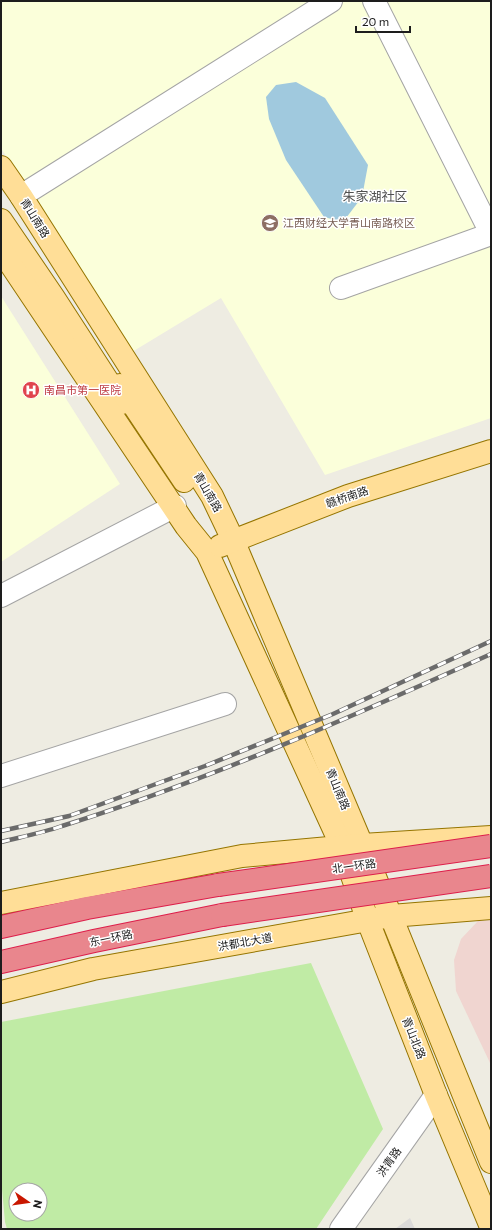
<svg xmlns="http://www.w3.org/2000/svg" width="492" height="1230" viewBox="0 0 492 1230" font-family="Commissioner,'Noto Sans SC',sans-serif">
  <style>
    .residential { fill: #dbdad9 }
    .commercial { fill: #f0d5d0 }
    .education { fill: #fbffda }
    .grass { fill: #c0eba5; fill-rule: evenodd }
    .water { fill: #a0c9de }
    .lines { fill: none; stroke-linecap: round; stroke-linejoin: round }
    .minor-casing { stroke: #a4a4a4; stroke-width: 24 }
    .major-casing { stroke: #957500; stroke-width: 24 }
    .highway-casing { stroke: #dd1e4a; stroke-width: 24 }
    .minor { stroke: #fff; stroke-width: 22 }
    .major { stroke: #ffde97; stroke-width: 22 }
    .highway { stroke: #e9868d; stroke-width: 22 }
    .rail-casing { stroke: #6b6b6b; stroke-width: 4.5 }
    .rail { stroke: #fff; stroke-width: 3; stroke-dasharray: 9; stroke-linecap: butt }
    .highway-bridge-casing { stroke: #dd1e4a; stroke-width: 24; stroke-linecap: butt }
    .highway-bridge { stroke: #e9868d; stroke-width: 22 }
    .labels { text-anchor: middle; stroke-width: 3; stroke-linejoin: round; paint-order: stroke }
    .street-label { font-size: 11px; fill: #1d1d1d; stroke: #fff }
    .education-label { font-size: 11px; fill: #785e54; stroke: #fff; text-anchor: start }
    .health-label { font-size: 11px; fill: #be3a42; stroke: #fff; text-anchor: start }
    .quarter-label { font-size: 13px; fill: #505050; stroke: #fff }
  </style>
  <rect width="100%" height="100%" fill="#eeece2"/>
  <path class="residential" d="M410 1218 415 1229H395Z"/>
  <path class="commercial" d="M491 920V1065L456 991 454 960 461 939 478 921Z"/>
  <g class="education">
    <path d="M1 1H491V418L325 475 221 298 132 352 1 148Z"/>
    <path d="M1 296 120 484 1 562Z"/>
  </g>
  <path class="grass" d="M311 963 383 1129 316 1229H7L5 1222 1 1178V1022ZM16 1190H40V1214H16Z"/>
  <path class="water" d="M296 82 325 98 368 165 362 197 343 222 324 217 286 160 269 119 266 97 276 85Z"/>
  <g class="lines">
    <defs>
      <g id="minor">
        <path d="M374 1 491 233"/>
        <path d="M21 196 331 1"/>
        <path d="M341 288 491 234"/>
        <path d="M1 596 175 506"/>
        <path d="M1 776 225 704"/>
        <path d="M341 1229 436 1095"/>
      </g>
      <g id="major">
        <path d="M1 167 21 196 212 496 233 540 362 845 491 1162"/>
        <path d="M1 220 54 298 122 403"/>
        <path d="M1 250 186 526 207 552 342 847 368 921 436 1095 491 1227"/>
        <path d="M120 385 184 481"/>
        <path d="M220 546 348 496 491 451"/>
        <path d="M1 903 242 856 362 845 491 837"/>
        <path d="M1 992 93 969 391 916 491 908"/>
      </g>
      <g id="highway">
        <path d="M1 927 87 908 218 885"/>
        <path d="M1 962 94 941 222 915"/>
      </g>
    </defs>
    <use href="#minor" class="minor-casing"/>
    <use href="#major" class="major-casing"/>
    <use href="#highway" class="highway-casing"/>
    <use href="#minor" class="minor"/>
    <use href="#major" class="major"/>
    <use href="#highway" class="highway"/>
    <defs>
      <g id="rail">
        <path d="M1 831 69 816 205 766 333 714 491 641"/>
        <path d="M1 842C21 837 42 833 62 826 209 780 351 717 491 654"/>
      </g>
    </defs>
    <use href="#rail" class="rail-casing"/>
    <use href="#rail" class="rail"/>
    <defs>
      <g id="highway-bridge">
        <path d="M218 885 491 846"/>
        <path d="M222 915 491 876"/>
      </g>
    </defs>
    <use href="#highway-bridge" class="highway-bridge-casing"/>
    <use href="#highway-bridge" class="highway-bridge"/>
  </g>
  <defs>
    <symbol id="university-disc" viewBox="-11 -11 22 22"><circle r="9.5" fill="#8d6e63" stroke="#fff"/><path d="M0-5L7-2L0 1L-7-2ZM-4 1L0 2.5L4 1V4Q0 6-4 4Z" fill="#fff"/></symbol>
    <symbol id="hospital-disc" viewBox="-11 -11 22 22"><circle r="9.5" fill="#e0444e" stroke="#fff"/><path d="M-5-5h3v3.5h4V-5h3V5h-3V1.5h-4V5h-3Z" fill="#fff"/></symbol>
  </defs>
  <g fill-rule="evenodd">
    <use href="#university-disc" x="260" y="213" width="20" height="20"/>
    <use href="#hospital-disc" x="21" y="380" width="20" height="20"/>
  </g>
  <g class="labels">
    <g class="street-label">
      <text transform="translate(35 218) rotate(58)" y="4">青山南路</text>
      <text transform="translate(208 492) rotate(60)" y="4">青山南路</text>
      <text transform="translate(347 497) rotate(-19)" y="4">赣桥南路</text>
      <text transform="translate(338 789) rotate(67)" y="4">青山南路</text>
      <text transform="translate(354 866) rotate(-8)" y="4">北一环路</text>
      <text transform="translate(111 938) rotate(-12)" y="4">东一环路</text>
      <text transform="translate(245 942) rotate(-10)" y="4">洪都北大道</text>
      <text transform="translate(414 1038) rotate(68)" y="4">青山北路</text>
      <text transform="translate(389 1162) rotate(-55)" y="4">洪青路</text>
    </g>
    <g class="education-label">
      <text x="283" y="227">江西财经大学青山南路校区</text>
    </g>
    <g class="health-label">
      <text x="44" y="394">南昌市第一医院</text>
    </g>
    <g class="quarter-label">
      <text x="375" y="201">朱家湖社区</text>
    </g>
  </g>
  <rect width="492" height="1230" fill="none" stroke="#1d1d1d" stroke-width="4"/>
  <g transform="translate(28 1202) rotate(103)"><circle r="19" fill="#ffffff" stroke="#a5a5a5"/>
  <path d="M0-3L7 15L0 10L-7 15Z" fill="#c91700"/>
  <text y="-6" font-size="11" font-weight="bold" text-anchor="middle" fill="#1d1d1d">N</text>
  </g>
  <path d="M356 26v6h54v-6" fill="none" stroke="#1d1d1d" stroke-width="2"/>
  <text x="362" y="26" font-size="12" fill="#1d1d1d" stroke="#ffffff" stroke-width="3" paint-order="stroke">20 m</text>
</svg>
